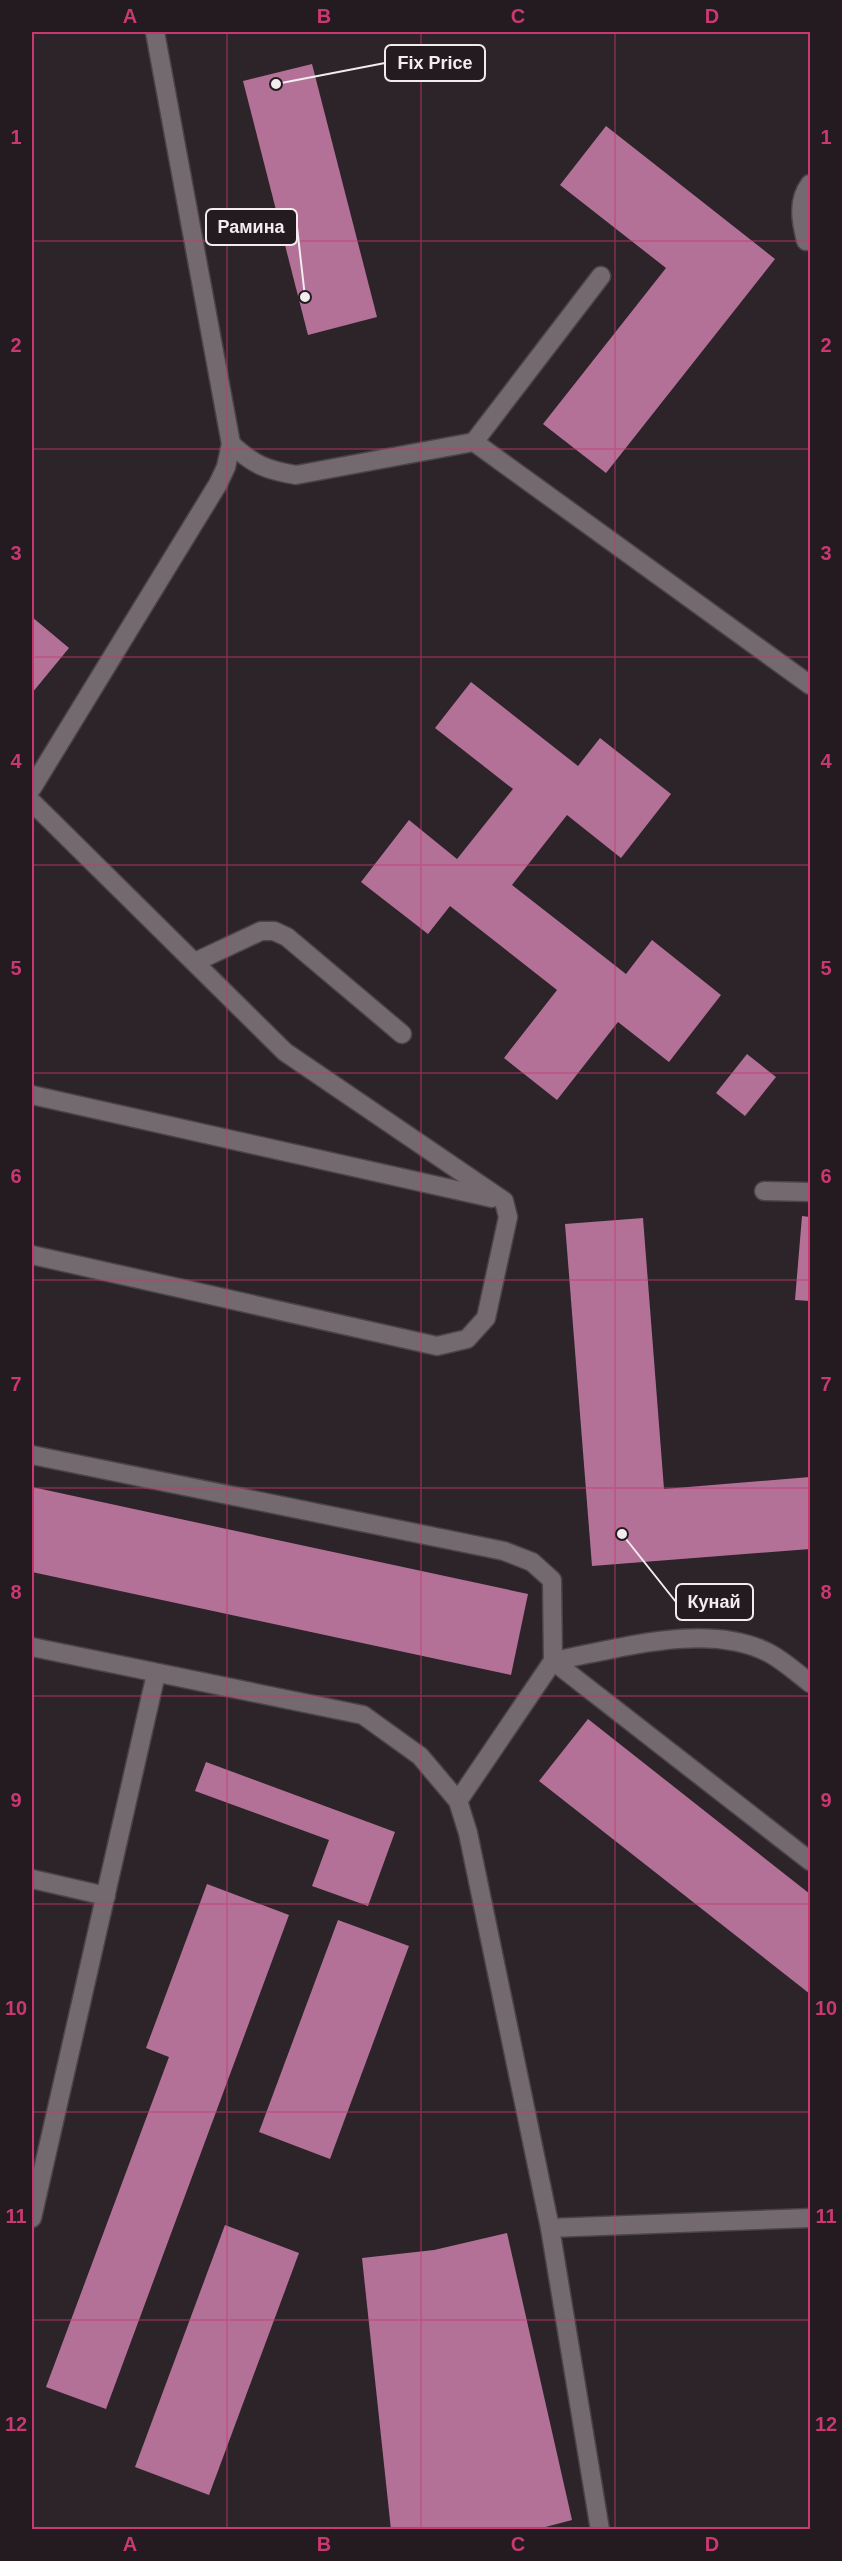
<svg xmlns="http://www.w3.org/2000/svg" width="842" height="2561" viewBox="0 0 842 2561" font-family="Helvetica,sans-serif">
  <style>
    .building { fill: #b37198 }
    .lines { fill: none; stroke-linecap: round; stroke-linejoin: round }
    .minor-casing { stroke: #4a4347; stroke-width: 21 }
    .minor { stroke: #74696f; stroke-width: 18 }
    .grid { fill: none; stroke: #c93871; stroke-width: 1.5; stroke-opacity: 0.55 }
    .leader { fill: none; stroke: #f2ecef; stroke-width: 2 }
    .callout-dot { fill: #f2ecef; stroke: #231b1f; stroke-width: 2 }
    .callout { fill: #231b1f; stroke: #f2ecef; stroke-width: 2 }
    .callout-label { font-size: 18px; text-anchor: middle; font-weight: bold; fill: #f2ecef }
    .neatline { fill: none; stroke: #c93871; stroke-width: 2 }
    .grid-label { font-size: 20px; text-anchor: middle; font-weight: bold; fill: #c93871 }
  </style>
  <rect width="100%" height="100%" fill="#2d2429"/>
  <g class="building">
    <path d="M312 64 377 317 308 335 243 81Z"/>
    <path d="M606 126 775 259 606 473 543 424 666 268 560 185Z"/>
    <path d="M32 617 69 648 32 693Z"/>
    <path d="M471 682 578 766 600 738 671 794 621 858 567 815 512 885 626 974 652 940 721 995 669 1062 618 1022 557 1100 504 1058 557 990 450 906 428 934 361 882 409 820 457 859 513 789 435 728Z"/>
    <path d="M747 1054 776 1077 745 1116 716 1093Z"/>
    <path d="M802 1216 810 1217V1301L795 1300Z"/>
    <path d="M643 1218 664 1489 810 1477V1549L592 1566 565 1224Z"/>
    <path d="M32 1487 528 1594 511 1675 32 1572Z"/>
    <path d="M588 1719 810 1894V1994L539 1781Z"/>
    <path d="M206 1762 395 1832 368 1906 312 1886 329 1840 195 1791Z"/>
    <path d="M207 1884 289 1915 106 2409 46 2387 169 2057 146 2048Z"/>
    <path d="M338 1920 409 1946 330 2159 259 2132Z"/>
    <path d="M225 2225 299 2253 209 2495 135 2467Z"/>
    <path d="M507 2233 572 2520 534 2530H391L362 2258 434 2250Z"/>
  </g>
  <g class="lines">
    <defs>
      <g id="minor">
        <path d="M806 241C801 221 797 201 810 184"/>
        <path d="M474 442 601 276"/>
        <path d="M231 444C254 465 266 470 296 475L474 442 810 685"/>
        <path d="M32 788 218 484 226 467 231 444 155 32"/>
        <path d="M32 802 285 1052 504 1201 508 1217 486 1318 467 1339 437 1346 32 1255"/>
        <path d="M195 962 261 931H274L287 937 402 1034"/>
        <path d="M32 1095 492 1198"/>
        <path d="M764 1191 810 1192"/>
        <path d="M32 1455 504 1551 532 1562 552 1580 553 1661 810 1861"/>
        <path d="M32 1647 363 1715 420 1756 458 1801 468 1833 550 2228 600 2530"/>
        <path d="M458 1801 553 1661C618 1649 708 1621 769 1653 784 1661 797 1673 810 1683"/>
        <path d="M32 1879 106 1896"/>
        <path d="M32 2218 156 1674"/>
        <path d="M550 2228 810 2218"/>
      </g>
    </defs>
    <use href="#minor" class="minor-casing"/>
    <use href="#minor" class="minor"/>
  </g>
  <path class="grid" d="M227 32V2530M421 32V2530M615 32V2530M32 241H810M32 449H810M32 657H810M32 865H810M32 1073H810M32 1280H810M32 1488H810M32 1696H810M32 1904H810M32 2112H810M32 2320H810"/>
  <path class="leader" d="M276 84L385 63M305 297L297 227M622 1534L676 1602"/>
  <g class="callout-dot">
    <circle cx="276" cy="84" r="6"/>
    <circle cx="305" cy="297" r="6"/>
    <circle cx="622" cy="1534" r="6"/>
  </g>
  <g class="callout">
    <rect x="385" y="45" width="100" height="36" rx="6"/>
    <rect x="206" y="209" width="91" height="36" rx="6"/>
    <rect x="676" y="1584" width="77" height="36" rx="6"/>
  </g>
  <g class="callout-label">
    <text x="435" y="69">Fix Price</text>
    <text x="251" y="233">Рамина</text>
    <text x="714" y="1608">Кунай</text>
  </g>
  <rect width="842" height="2561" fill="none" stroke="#231b1f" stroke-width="66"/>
  <rect x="33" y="33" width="776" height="2495" class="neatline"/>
  <g class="grid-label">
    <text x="130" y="23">A</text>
    <text x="324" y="23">B</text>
    <text x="518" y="23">C</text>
    <text x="712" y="23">D</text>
    <text x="16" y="144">1</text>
    <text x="826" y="144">1</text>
    <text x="16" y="352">2</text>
    <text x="826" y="352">2</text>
    <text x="16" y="560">3</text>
    <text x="826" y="560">3</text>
    <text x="16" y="768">4</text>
    <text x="826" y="768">4</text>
    <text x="16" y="975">5</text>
    <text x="826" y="975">5</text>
    <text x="16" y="1183">6</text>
    <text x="826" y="1183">6</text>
    <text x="16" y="1391">7</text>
    <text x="826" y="1391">7</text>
    <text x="16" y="1599">8</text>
    <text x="826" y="1599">8</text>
    <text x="16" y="1807">9</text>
    <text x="826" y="1807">9</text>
    <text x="16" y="2015">10</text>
    <text x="826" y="2015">10</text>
    <text x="16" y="2223">11</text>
    <text x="826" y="2223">11</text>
    <text x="16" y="2431">12</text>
    <text x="826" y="2431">12</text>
    <text x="130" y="2551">A</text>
    <text x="324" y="2551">B</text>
    <text x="518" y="2551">C</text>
    <text x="712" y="2551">D</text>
  </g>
</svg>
